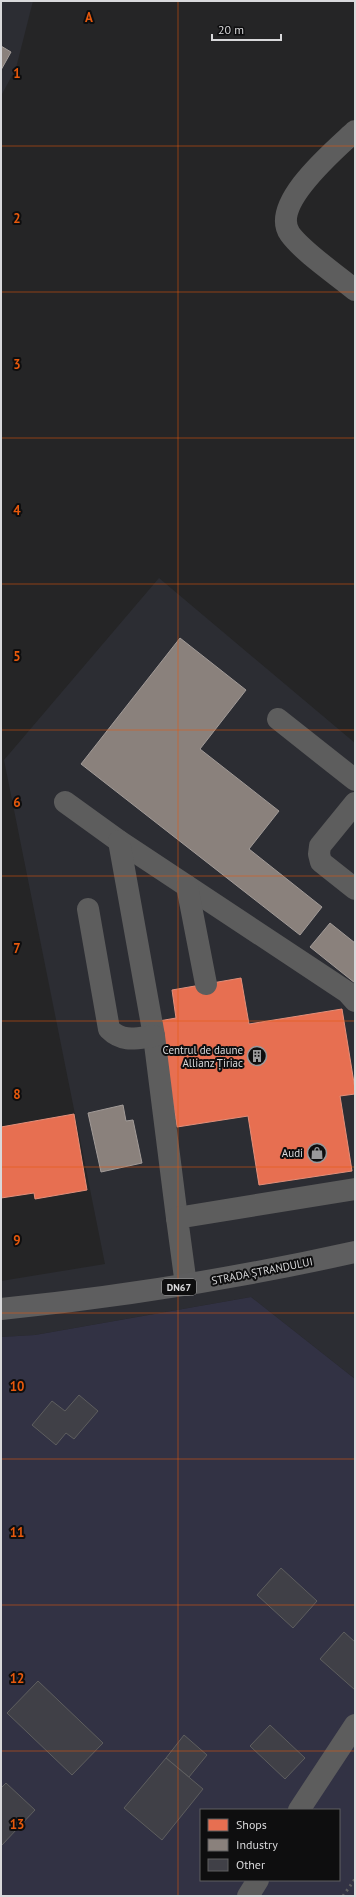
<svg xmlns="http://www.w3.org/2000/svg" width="356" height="1897" viewBox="0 0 356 1897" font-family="'PT Sans',sans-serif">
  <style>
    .built { fill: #2c2d33 }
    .green { fill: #323244; fill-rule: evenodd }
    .shops { fill: #e76f51; stroke: #e38f7a }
    .industry { fill: #8a817c; stroke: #a29b98 }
    .building { fill: #404047; stroke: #5e5e5f }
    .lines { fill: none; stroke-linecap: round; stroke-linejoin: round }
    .minor { stroke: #5d5d5d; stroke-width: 22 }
    .major { stroke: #5e5e5f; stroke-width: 22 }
    .rail { stroke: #606060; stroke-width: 3; stroke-dasharray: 2 4; stroke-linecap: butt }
    .grid { fill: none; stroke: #e8590c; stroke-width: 1; stroke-opacity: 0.55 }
    .labels { text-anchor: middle; stroke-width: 4; stroke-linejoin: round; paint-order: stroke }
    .shield { fill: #0e0e0f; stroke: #9c9c9e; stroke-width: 1 }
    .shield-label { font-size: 10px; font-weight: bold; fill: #d9d9db }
    .poi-label { font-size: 11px; fill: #d9d9db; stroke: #0e0e0f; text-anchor: end }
    .street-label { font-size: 11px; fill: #d9d9db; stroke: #0e0e0f }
    .grid-label { font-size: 13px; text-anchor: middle; font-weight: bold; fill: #e8590c; stroke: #0e0e0f; stroke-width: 4; stroke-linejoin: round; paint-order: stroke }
  </style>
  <rect width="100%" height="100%" fill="#252526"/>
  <g class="built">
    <path d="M1 1H33L16 68 1 96Z"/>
    <path d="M159 578 355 743V1379L251 1297 35 1335 1 1337V1281L105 1264 4 760Z"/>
  </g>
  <path class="green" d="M251 1297 355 1379V1896H1V1337L35 1335ZM201 1810H339V1880H201Z"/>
  <g class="shops">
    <path d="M241 978 249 1024 342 1009 355 1089V1094L340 1096 352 1171 259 1185 248 1116 177 1127 159 1021 176 1018 172 990Z"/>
    <path d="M74 1114 87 1190 35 1199 34 1193 1 1198V1127Z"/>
  </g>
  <g class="industry">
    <path d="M1 46 11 52 1 70Z"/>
    <path d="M180 638 246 690 200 749 279 811 249 849 322 907 300 935 81 764Z"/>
    <path d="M330 923 355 943V983L310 947Z"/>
    <path d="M123 1105 126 1121 133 1120 142 1163 101 1172 88 1113Z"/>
  </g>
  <g class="building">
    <path d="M79 1395 98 1411 74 1439 66 1433 56 1445 32 1425 52 1401 65 1411Z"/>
    <path d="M281 1568 317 1601 293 1628 257 1595Z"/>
    <path d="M344 1632 355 1642V1690L320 1659Z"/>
    <path d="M38 1681 103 1743 72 1775 7 1713Z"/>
    <path d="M270 1725 305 1758 285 1779 250 1746Z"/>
    <path d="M184 1735 207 1755 189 1777 166 1758Z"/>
    <path d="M166 1758 203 1789 162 1840 124 1808Z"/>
    <path d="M6 1783 35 1810 1 1846V1788Z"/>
  </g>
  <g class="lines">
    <g class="minor">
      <path d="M355 131C336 149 269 204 290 234 303 252 337 275 355 290"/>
      <path d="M278 719 355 780"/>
      <path d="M65 802 119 841 347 992 355 1001"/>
      <path d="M355 803 320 846 319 854 321 862 355 889"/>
      <path d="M119 841 154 1036 177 1218"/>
      <path d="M187 886 206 984"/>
      <path d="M88 909 109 1029C123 1043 137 1038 154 1036"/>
      <path d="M186 1285 177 1218 355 1189"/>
      <path d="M299 1810 355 1725"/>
      <path d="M248 1896 258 1880"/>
    </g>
    <path class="major" d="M1 1309C120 1297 238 1278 355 1252"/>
    <path class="rail" d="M343 1896 355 1879"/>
  </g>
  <path class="grid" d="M178 1V1896M1 146H355M1 292H355M1 438H355M1 584H355M1 730H355M1 876H355M1 1021H355M1 1167H355M1 1313H355M1 1459H355M1 1605H355M1 1751H355"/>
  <defs>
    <symbol id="building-ring" viewBox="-11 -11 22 22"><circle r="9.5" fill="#0e0e0f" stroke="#9a9a9c" stroke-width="1.5"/><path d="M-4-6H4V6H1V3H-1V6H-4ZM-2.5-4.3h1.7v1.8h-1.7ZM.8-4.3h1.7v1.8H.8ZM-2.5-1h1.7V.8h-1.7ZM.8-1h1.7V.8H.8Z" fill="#9a9a9c"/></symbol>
    <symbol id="shop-ring" viewBox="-11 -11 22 22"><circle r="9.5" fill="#0e0e0f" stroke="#9a9a9c" stroke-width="1.5"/><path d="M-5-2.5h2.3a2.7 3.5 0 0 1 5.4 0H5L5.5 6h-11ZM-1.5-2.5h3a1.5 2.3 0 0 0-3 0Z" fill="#9a9a9c"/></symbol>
  </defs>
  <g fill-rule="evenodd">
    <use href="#building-ring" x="246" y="1045" width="22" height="22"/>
    <use href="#shop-ring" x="306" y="1142" width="22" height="22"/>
  </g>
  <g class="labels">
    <rect class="shield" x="162" y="1279" width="34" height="16" rx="3"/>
    <g class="shield-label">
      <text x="179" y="1291">DN67</text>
    </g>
    <g class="poi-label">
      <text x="243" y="1054">Centrul de daune<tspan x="243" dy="13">Allianz Țiriac</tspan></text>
      <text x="303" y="1157">Audi</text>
    </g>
    <g class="street-label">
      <text transform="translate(262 1271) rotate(-11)" y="4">STRADA ȘTRANDULUI</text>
    </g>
  </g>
  <g class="grid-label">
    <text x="89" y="22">A</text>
    <text x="17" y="78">1</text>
    <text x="17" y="223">2</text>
    <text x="17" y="369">3</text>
    <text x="17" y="515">4</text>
    <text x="17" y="661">5</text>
    <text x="17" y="807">6</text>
    <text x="17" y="953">7</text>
    <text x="17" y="1099">8</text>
    <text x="17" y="1245">9</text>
    <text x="17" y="1391">10</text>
    <text x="17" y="1537">11</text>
    <text x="17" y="1683">12</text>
    <text x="17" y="1829">13</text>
  </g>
  <rect width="356" height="1897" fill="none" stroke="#d9d9db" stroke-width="4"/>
  <rect x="200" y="1809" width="140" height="72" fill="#0e0e0f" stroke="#5f5f61"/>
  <rect x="208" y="1819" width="20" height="12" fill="#e76f51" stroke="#5f5f61"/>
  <text x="236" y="1829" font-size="12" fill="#d9d9db">Shops</text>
  <rect x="208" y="1839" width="20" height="12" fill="#8a817c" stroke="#5f5f61"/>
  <text x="236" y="1849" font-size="12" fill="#d9d9db">Industry</text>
  <rect x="208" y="1859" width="20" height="12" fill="#404047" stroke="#5f5f61"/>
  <text x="236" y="1869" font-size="12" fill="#d9d9db">Other</text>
  <path d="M212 34v6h69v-6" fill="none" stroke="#d9d9db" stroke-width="2"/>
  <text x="218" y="34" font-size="12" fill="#d9d9db" stroke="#0e0e0f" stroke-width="3" paint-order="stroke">20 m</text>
</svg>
